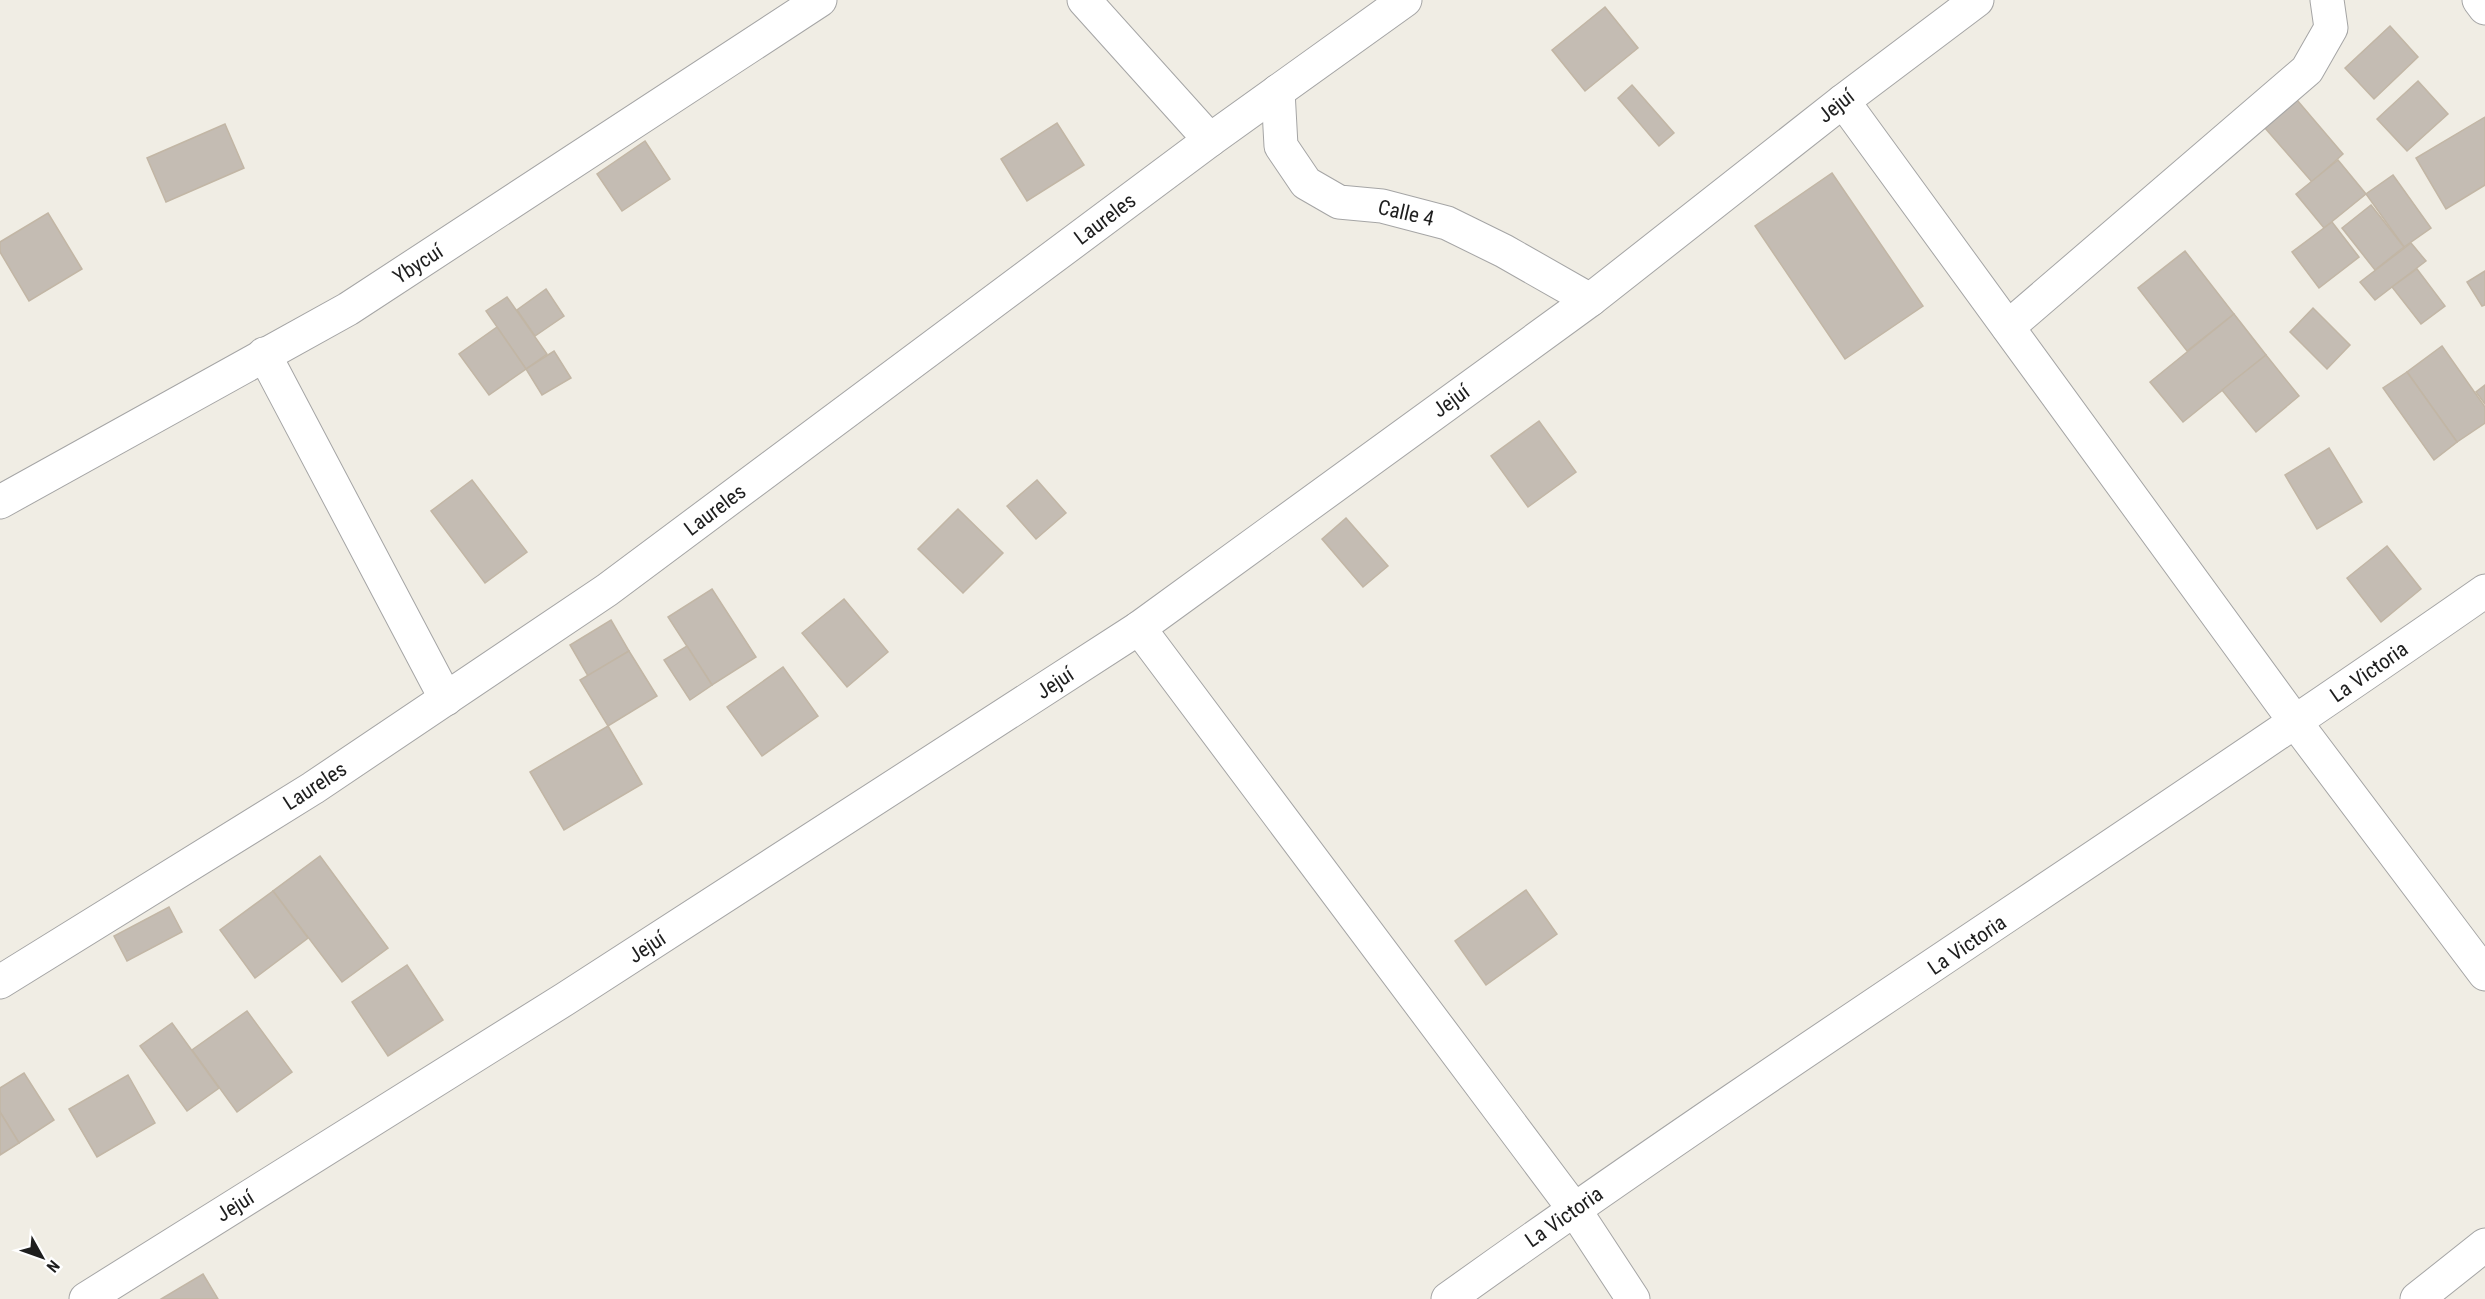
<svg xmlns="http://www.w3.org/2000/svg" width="2485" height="1299" viewBox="0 0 2485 1299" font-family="'Roboto Condensed',sans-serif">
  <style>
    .building { fill: #c4bcb3; stroke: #c2b6a5; stroke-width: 1.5 }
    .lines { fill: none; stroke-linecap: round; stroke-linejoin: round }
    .minor-casing { stroke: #a5a5a5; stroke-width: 35 }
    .minor { stroke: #fff; stroke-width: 33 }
    .labels { text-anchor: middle; stroke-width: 4.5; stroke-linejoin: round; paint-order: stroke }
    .street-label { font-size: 21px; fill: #1e1e1e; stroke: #fff }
  </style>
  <rect width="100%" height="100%" fill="#f0ede4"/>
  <g class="building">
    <path d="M1605 7 1638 48 1585 91 1552 50Z"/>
    <path d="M2390 26 2418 57 2374 99 2345 68Z"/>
    <path d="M2418 81 2448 114 2407 151 2377 119Z"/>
    <path d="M1632 85 1674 133 1659 146 1618 98Z"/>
    <path d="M2297 100 2343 154 2312 182 2265 128Z"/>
    <path d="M2485 117V185L2446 209 2416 158Z"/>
    <path d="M1057 123 1084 165 1027 201 1001 159Z"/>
    <path d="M225 124 244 168 166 202 147 158Z"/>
    <path d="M645 141 670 179 622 211 597 174Z"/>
    <path d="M2338 160 2366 194 2324 228 2296 194Z"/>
    <path d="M1832 173 1923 306 1845 359 1755 226Z"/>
    <path d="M2393 175 2431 228 2404 247 2366 194Z"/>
    <path d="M2371 205 2404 247 2375 270 2342 228Z"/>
    <path d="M48 213 82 269 29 301 0 252V242Z"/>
    <path d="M2332 222 2359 257 2319 288 2292 252Z"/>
    <path d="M2411 243 2426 261 2375 300 2360 282Z"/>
    <path d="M2185 251 2234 314 2187 351 2138 288Z"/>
    <path d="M2417 269 2445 306 2421 324 2392 287Z"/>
    <path d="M2485 271V305L2482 306 2467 282Z"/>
    <path d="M546 289 564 316 535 336 517 310Z"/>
    <path d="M507 297 547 354 526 369 486 311Z"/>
    <path d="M2313 308 2350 345 2327 369 2290 332Z"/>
    <path d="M2234 314 2266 355 2183 422 2150 382Z"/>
    <path d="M497 327 526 369 489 395 459 354Z"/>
    <path d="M2442 346 2485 407V423L2457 442 2407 372Z"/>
    <path d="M554 351 571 378 542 395 526 369Z"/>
    <path d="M2266 355 2299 396 2256 432 2222 390Z"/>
    <path d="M2407 372 2457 442 2434 460 2383 388Z"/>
    <path d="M2485 385V404L2476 392Z"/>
    <path d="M1539 421 1576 472 1528 507 1491 456Z"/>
    <path d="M2329 448 2362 502 2317 529 2285 475Z"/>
    <path d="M472 480 527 552 485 583 431 511Z"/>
    <path d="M1037 480 1066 513 1036 539 1007 506Z"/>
    <path d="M958 509 1003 553 963 593 918 549Z"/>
    <path d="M1346 518 1388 566 1363 587 1322 539Z"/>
    <path d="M2387 546 2421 589 2381 622 2347 578Z"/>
    <path d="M712 589 756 657 712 685 668 617Z"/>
    <path d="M844 599 888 652 847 687 802 633Z"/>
    <path d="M611 620 629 651 588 676 570 645Z"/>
    <path d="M687 646 712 685 690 700 664 660Z"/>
    <path d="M629 651 657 696 608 726 580 680Z"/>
    <path d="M783 667 818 716 762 756 727 707Z"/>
    <path d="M608 726 642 784 564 830 530 772Z"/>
    <path d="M320 856 388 948 342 982 273 891Z"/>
    <path d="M1526 890 1557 934 1486 985 1455 941Z"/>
    <path d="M273 891 308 938 255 978 220 930Z"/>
    <path d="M169 907 182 932 127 961 114 936Z"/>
    <path d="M407 965 443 1020 388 1056 352 1002Z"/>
    <path d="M247 1011 292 1072 237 1112 192 1050Z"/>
    <path d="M172 1023 219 1088 187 1111 140 1046Z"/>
    <path d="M24 1073 54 1120 19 1143 0 1112V1088Z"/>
    <path d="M128 1075 155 1123 97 1157 69 1109Z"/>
    <path d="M0 1112 19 1143 0 1155Z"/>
    <path d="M203 1274 218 1299H161Z"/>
  </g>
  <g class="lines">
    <defs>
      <g id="minor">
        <path d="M1084 0 1210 140"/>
        <path d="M2479 0 2485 8"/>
        <path d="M1278 91 1281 146 1306 183 1339 202 1382 206 1447 223 1504 251 1590 300"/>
        <path d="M1843 101 2296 723 2485 974"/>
        <path d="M2008 327 2307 70 2331 28 2327 0"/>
        <path d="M264 354 446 699"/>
        <path d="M0 502 348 309 820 0"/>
        <path d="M1139 628 1574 1209 1633 1299"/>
        <path d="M0 982 313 788 607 590 1210 140 1405 0"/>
        <path d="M86 1299 565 999 1139 628 1590 300 1843 101 1977 0"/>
        <path d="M1448 1299C1788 1055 2142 831 2485 591"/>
        <path d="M2417 1299 2485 1245"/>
      </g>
    </defs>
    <use href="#minor" class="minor-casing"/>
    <use href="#minor" class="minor"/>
  </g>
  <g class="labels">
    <g class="street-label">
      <text transform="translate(1836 106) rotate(-38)" y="7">Jejuí</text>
      <text transform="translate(1406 213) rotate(13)" y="7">Calle 4</text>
      <text transform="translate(1105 219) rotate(-37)" y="7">Laureles</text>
      <text transform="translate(418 264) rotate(-33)" y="7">Ybycuí</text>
      <text transform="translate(1451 401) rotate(-36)" y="7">Jejuí</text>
      <text transform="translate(715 510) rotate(-37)" y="7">Laureles</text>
      <text transform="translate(2369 672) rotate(-35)" y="7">La Victoria</text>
      <text transform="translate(1055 683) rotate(-33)" y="7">Jejuí</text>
      <text transform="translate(315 786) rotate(-33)" y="7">Laureles</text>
      <text transform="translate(1967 945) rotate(-34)" y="7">La Victoria</text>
      <text transform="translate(647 947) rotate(-33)" y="7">Jejuí</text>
      <text transform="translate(235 1206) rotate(-32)" y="7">Jejuí</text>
      <text transform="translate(1564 1217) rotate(-35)" y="7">La Victoria</text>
    </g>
  </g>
  <g transform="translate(42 1257) rotate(130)" stroke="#ffffff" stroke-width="4.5" paint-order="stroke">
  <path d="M0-4.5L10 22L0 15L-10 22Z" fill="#1e1e1e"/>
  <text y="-9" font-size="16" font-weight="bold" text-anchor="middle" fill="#1e1e1e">N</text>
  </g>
</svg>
